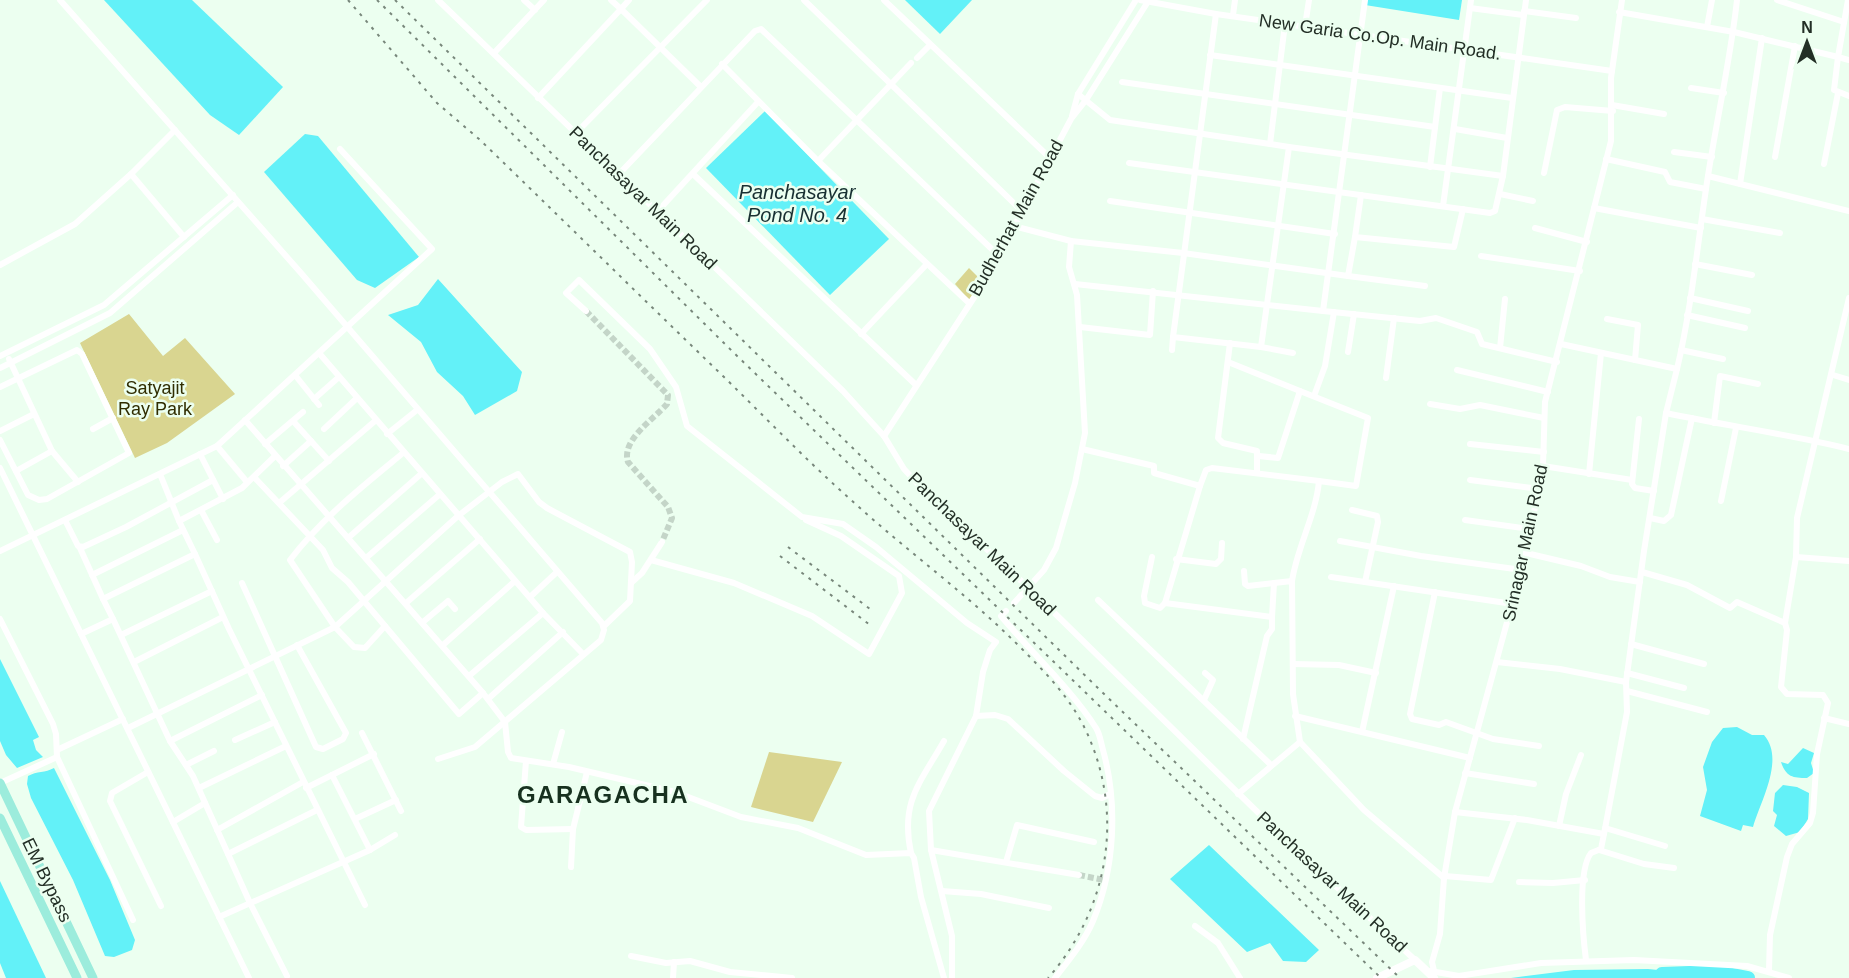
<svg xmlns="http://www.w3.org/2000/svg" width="1849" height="978" viewBox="0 0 1849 978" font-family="Arial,sans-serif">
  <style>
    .green { fill: #d9d590 }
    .water { fill: #63f1f8 }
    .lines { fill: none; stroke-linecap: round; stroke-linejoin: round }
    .river { stroke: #63f1f8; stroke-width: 14 }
    .minor-tunnel { stroke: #c4d5c8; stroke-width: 6; stroke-dasharray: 6 3; stroke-linecap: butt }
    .minor { stroke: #fff; stroke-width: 6 }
    .tertiary { stroke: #fff; stroke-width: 8 }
    .primary { stroke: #9cecdc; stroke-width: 9 }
    .rail { stroke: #78877b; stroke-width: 2; stroke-dasharray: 3 6; stroke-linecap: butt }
    .labels { text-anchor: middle; stroke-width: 5; stroke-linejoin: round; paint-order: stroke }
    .street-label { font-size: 18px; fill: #232f26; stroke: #ecfff0 }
    .park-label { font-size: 18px; fill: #302d01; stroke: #ecfff0 }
    .water-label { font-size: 20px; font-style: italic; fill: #183032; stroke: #ecfff0 }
    .district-label { font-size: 24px; font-weight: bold; letter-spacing: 1.5px; fill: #17311f; stroke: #ecfff0 }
  </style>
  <rect width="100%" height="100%" fill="#ecfff0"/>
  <g class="green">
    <path d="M969 268 982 281 969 300 955 284Z"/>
    <path d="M129 314 163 356 185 338 235 394 167 443 135 458 80 343Z"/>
    <path d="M769 752 842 762 813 822 751 807Z"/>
  </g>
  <g class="water">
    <path d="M104 0H192L283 87 239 135 210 115Z"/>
    <path d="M905 0H972L940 34Z"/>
    <path d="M1366 0H1462L1459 20 1365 5Z"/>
    <path d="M765 111 889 239 830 295 706 168Z"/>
    <path d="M305 134 318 136 419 257 375 288 357 280 264 172Z"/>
    <path d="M438 279 522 372 517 391 475 415 463 396 437 372 421 342 388 315 418 305Z"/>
    <path d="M0 659 39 737 33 740 36 750 43 757 17 768 6 755 0 741Z"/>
    <path d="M1737 727 1752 735H1764C1785 759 1761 800 1753 827L1743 825 1741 831 1700 816 1707 790 1703 767 1712 742 1723 728Z"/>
    <path d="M1803 748 1814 753 1811 763 1814 773 1807 778C1793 778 1786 777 1781 762L1788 764Z"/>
    <path d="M54 768 110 880 135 940 132 950 114 957 105 956 73 880 31 798 27 784 28 776C37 771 45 773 54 768Z"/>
    <path d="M1783 785 1797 787 1809 793 1808 819 1800 832 1786 836 1774 826 1777 815 1773 811 1775 793Z"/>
    <path d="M1209 845 1319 950 1306 962 1283 961 1270 943 1247 952 1170 879Z"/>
    <path d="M0 881 46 978H6L0 963Z"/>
    <path d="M1648 969 1740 978H1511L1574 970Z"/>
  </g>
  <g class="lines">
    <path class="river" d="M1662 974 1717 972 1748 978"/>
    <g class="minor-tunnel">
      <path d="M586 311 668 395 667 404C653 420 621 440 628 462L668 507 672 518 662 542"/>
      <path d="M1079 875 1104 880"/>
    </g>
    <g class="minor">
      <path d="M60 0 301 273 602 623 604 630 601 640 475 747 438 759"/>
      <path d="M438 0 843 391 884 436 904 469 933 500 1029 588 1283 837 1415 960"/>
      <path d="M524 0 535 10"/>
      <path d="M611 0 621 9 629 0"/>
      <path d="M804 0 1022 211"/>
      <path d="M884 0 1049 157"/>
      <path d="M1140 0 1216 14 1612 71"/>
      <path d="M1365 0 1323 311 1420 321 1436 318 1477 332 1482 344 1557 362"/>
      <path d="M1777 0 1844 22"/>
      <path d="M1848 0 1838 57 1849 60"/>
      <path d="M1470 8 1523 15"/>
      <path d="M1524 11 1576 18"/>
      <path d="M1619 12 1734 32 1838 57 1834 90 1849 96"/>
      <path d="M1216 14 1173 337 1261 347 1289 147 1270 144 1285 24"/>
      <path d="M1233 15 1235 0"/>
      <path d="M1305 26 1309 0"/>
      <path d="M1707 27 1712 0"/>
      <path d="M494 53 544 0"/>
      <path d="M1210 55 1512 98"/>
      <path d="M917 58 930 45"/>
      <path d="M722 64 818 161 969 303"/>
      <path d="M1122 82 1435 127"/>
      <path d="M1691 88 1724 93"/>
      <path d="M1078 94 1110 120 1270 144"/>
      <path d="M538 98 621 9 701 87"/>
      <path d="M1612 105 1664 114"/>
      <path d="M1072 116 1078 94 1136 0"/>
      <path d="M1455 129 1507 138"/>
      <path d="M576 133 707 0"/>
      <path d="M1289 147 1503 176"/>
      <path d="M1674 152 1712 157"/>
      <path d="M1775 157 1795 46"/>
      <path d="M1606 159 1665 172 1670 182 1706 189"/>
      <path d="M818 161 911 63"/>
      <path d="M1129 163 1490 213 1495 211 1503 176 1526 0"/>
      <path d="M1824 164 1838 93"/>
      <path d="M1430 167 1440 88"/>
      <path d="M1544 173 1557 110 1565 107 1613 111"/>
      <path d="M131 174 184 237"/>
      <path d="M619 174 755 31 761 29 999 256"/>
      <path d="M693 174 916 385"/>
      <path d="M1708 176 1849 211"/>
      <path d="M1740 184 1762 38"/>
      <path d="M1500 194 1533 201"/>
      <path d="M1361 195 1355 237 1454 247 1463 209"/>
      <path d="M1110 201 1335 234"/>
      <path d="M1443 206 1471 0"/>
      <path d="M1594 208 1701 228"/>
      <path d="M657 212 758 102"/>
      <path d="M1702 219 1780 233"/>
      <path d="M1014 226 1071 241 1183 253 1348 276 1355 237"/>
      <path d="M1535 228 1587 242"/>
      <path d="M1481 256 1580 271"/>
      <path d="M1695 264 1752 275"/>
      <path d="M0 265 75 224 131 174 175 130"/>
      <path d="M1348 276 1425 286"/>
      <path d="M1075 284 1323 311"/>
      <path d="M1690 298 1748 311"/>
      <path d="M586 311 566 293 579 280 650 349 676 387 687 426 802 517 843 524 876 547 967 623 996 642 990 650 983 672 976 716 929 811 931 850 952 936V978"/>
      <path d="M1687 315 1745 328"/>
      <path d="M1607 319 1638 325 1635 360"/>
      <path d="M1080 327 1150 335 1153 291"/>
      <path d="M861 334 927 264"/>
      <path d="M1230 343 1218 438 1223 443 1257 451V472"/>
      <path d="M1561 344 1677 369 1666 413 1644 551 1626 682 1627 712 1604 834"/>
      <path d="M1261 347 1293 353"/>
      <path d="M1500 348 1505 299"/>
      <path d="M1172 350 1173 337"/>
      <path d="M1681 350 1723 359"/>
      <path d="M1348 352 1354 314"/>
      <path d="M319 353 543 613 583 654"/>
      <path d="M0 356 104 305 233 195"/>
      <path d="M9 359 52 451 78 482"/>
      <path d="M1228 362 1300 391"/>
      <path d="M0 368 110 313 238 202"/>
      <path d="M1677 369C1691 310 1697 249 1706 189 1715 126 1730 64 1737 0"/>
      <path d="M1457 370 1548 392"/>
      <path d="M295 375 319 405"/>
      <path d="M1833 375 1849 380"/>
      <path d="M1386 378 1394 318"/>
      <path d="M0 387 77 350 82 354 129 453 47 499 39 500 28 495 0 440"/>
      <path d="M1314 396 1325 366 1334 312"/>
      <path d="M314 399 339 377"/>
      <path d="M1430 404 1460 409 1480 405 1544 418"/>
      <path d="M1666 413C1727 426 1789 434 1849 449"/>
      <path d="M1639 419 1632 484 1635 488 1654 491"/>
      <path d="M245 420 483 693 505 722 508 752 511 758 569 767 675 792 741 817 798 828 866 855 911 853 914 858 921 897 944 978"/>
      <path d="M293 421 329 461"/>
      <path d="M1714 423 1720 376 1758 384"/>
      <path d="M93 429 113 418"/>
      <path d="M324 429 357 398"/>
      <path d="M0 431 34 414"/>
      <path d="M387 434 417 410"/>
      <path d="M884 436 988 276 1071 119 1086 100 1149 0"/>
      <path d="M265 444 303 412"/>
      <path d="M1470 444 1544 452"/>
      <path d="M217 446 247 482"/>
      <path d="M1082 449 1154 466V473L1200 486"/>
      <path d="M200 454 223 499"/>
      <path d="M1259 456 1278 458 1300 391 1368 418 1356 486 1319 481"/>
      <path d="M283 466 311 441"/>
      <path d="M1543 466 1632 480"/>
      <path d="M0 468 249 978"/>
      <path d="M16 471 52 451"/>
      <path d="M160 474 179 521"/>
      <path d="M1589 474 1601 353"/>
      <path d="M254 477 323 550 332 568 348 582 459 714 483 693"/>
      <path d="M1470 480 1540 489"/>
      <path d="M1721 501 1736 428"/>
      <path d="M279 503 375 421"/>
      <path d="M201 510 217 540"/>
      <path d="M1352 510 1377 516 1378 522 1365 582"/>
      <path d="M1650 518 1664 521 1671 515 1692 418"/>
      <path d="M65 520 78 546 83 547 126 527 213 480"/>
      <path d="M1465 520 1530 529"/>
      <path d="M348 538 421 474"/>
      <path d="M1340 541 1421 556 1522 570"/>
      <path d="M80 548 103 599"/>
      <path d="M0 551 217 446 432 249 340 149"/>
      <path d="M1526 553 1581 566 1610 577 1640 582"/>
      <path d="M195 554 229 629 365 905"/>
      <path d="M1152 557 1144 596 1145 603 1160 608 1165 603 1272 617V629L1267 636 1243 739"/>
      <path d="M1796 557 1849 561"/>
      <path d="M366 558 439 495"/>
      <path d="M1176 559 1216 564 1221 559 1222 543"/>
      <path d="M651 560 734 583 812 616 869 654 902 593 899 576 841 536 806 520"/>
      <path d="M1244 571 1245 584 1248 586 1274 583"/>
      <path d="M1642 572 1687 585 1730 608 1737 602 1785 623"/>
      <path d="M92 575 183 530"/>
      <path d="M1331 577 1513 604"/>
      <path d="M242 583 316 747 323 749 343 739 346 733 297 645"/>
      <path d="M631 583 642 573 662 542"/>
      <path d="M1435 592 1410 714 1412 719 1439 725 1446 722 1493 739 1539 746"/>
      <path d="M530 597 557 572"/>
      <path d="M1098 600 1271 765"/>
      <path d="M406 603 480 539"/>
      <path d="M1014 603 1044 570 1056 548 1075 483 1085 433 1077 295 1069 267 1071 241"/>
      <path d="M1165 603 1200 486 1206 470 1212 468 1319 481C1316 515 1297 547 1292 581"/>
      <path d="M1006 611 1001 616C1030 651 1072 690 1096 728 1100 734 1101 743 1103 750 1118 804 1115 868 1093 921 1084 942 1069 960 1055 978"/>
      <path d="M1272 617 1274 583 1292 581 1293 694 1300 742"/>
      <path d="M0 619 53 724 56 734 57 757"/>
      <path d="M113 619 170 741 193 776 250 903 287 976"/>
      <path d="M423 622 448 601 455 609"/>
      <path d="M385 626 365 648 354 647 335 627 290 560C322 518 363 486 403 453"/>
      <path d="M81 634 113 619 103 599 195 554 179 521 242 488 274 457"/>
      <path d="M121 635 212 591"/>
      <path d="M1631 644 1704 664"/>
      <path d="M443 645 515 581"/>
      <path d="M134 662 223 617"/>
      <path d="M1497 662 1560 669 1626 682"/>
      <path d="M1293 664 1339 665 1376 673"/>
      <path d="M1627 673 1684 688"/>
      <path d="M469 676 543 613"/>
      <path d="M1627 691 1707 712"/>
      <path d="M488 699 563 632"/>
      <path d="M1204 700 1213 680 1205 673"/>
      <path d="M976 716 995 715 1008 719 1064 771 1095 796 1102 798 1110 794"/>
      <path d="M1295 716 1470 758"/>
      <path d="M1824 718 1849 724"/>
      <path d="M128 728 335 627 458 516 502 482 518 474 539 502 547 508 630 552 632 562 630 601 604 626"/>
      <path d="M1362 732 1394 586"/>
      <path d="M362 733 401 811"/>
      <path d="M235 740 275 722"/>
      <path d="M170 741 262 695"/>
      <path d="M57 750 123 719"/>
      <path d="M526 761 521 827 526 830 573 829"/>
      <path d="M553 764 562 732"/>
      <path d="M186 765 214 751"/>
      <path d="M148 772 112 793 110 801 161 906"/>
      <path d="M1465 773 1534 784"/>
      <path d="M332 775 370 850"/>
      <path d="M0 783 57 757 133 920"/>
      <path d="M199 788 286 746"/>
      <path d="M306 788 374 754"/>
      <path d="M1238 794 1300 742 1364 810 1444 878"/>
      <path d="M1455 812 1527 820 1604 834 1601 849 1591 853C1577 871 1583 937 1586 960"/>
      <path d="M355 819 396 800"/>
      <path d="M173 822 205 803"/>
      <path d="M1559 826 1566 794 1581 755"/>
      <path d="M1605 828 1665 846"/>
      <path d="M217 830 303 782"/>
      <path d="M931 850 1079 875"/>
      <path d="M1599 850 1644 864 1674 868"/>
      <path d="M911 853C900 802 920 783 944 741"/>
      <path d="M228 854 317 810"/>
      <path d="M1006 862 1017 825 1094 842"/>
      <path d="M571 867 573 829 587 772"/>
      <path d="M1445 876 1491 880 1515 818"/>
      <path d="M1519 882 1553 883 1585 880"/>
      <path d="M942 891 981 894 1049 908"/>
      <path d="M219 917 370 850 395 835"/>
      <path d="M1195 926 1218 943 1240 978"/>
      <path d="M631 956 666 963 690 961 730 972 792 978"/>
      <path d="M1769 970 1770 935 1787 857 1792 844 1810 823 1813 813 1817 754 1828 703 1823 695 1787 694 1781 687 1787 630 1785 623 1796 557 1797 518 1849 298"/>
      <path d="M1430 971 1459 976 1541 963 1634 960 1747 966 1789 978"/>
      <path d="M1434 971 1432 962 1440 934 1444 878 1455 812 1526 553 1543 466 1545 402 1611 141V78L1622 0"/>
      <path d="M673 978 674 962"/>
    </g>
    <path class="tertiary" d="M1377 978 1415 960 1434 978"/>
    <g class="primary">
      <path d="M0 783 93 978"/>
      <path d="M0 818 77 978"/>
    </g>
    <g class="rail">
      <path d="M348 0 437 103 479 139C561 218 642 298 724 377 765 417 806 460 849 498 904 549 965 592 1018 645 1045 672 1071 698 1087 733 1125 816 1108 910 1048 978"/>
      <path d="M377 0 733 352 1381 978"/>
      <path d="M395 0 1103 693 1400 978"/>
      <path d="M788 547 874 612"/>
      <path d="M780 556 870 625"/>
    </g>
  </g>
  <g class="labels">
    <g class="street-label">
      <text transform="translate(1380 37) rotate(8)" y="6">New Garia Co.Op. Main Road.</text>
      <text transform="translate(643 198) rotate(44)" y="6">Panchasayar Main Road</text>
      <text transform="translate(1016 218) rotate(-61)" y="6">Budherhat Main Road</text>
      <text transform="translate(1525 543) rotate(-78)" y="6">Srinagar Main Road</text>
      <text transform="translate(982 544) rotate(44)" y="6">Panchasayar Main Road</text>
      <text transform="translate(47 880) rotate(64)" y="6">EM Bypass</text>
      <text transform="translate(1332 882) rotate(43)" y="6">Panchasayar Main Road</text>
    </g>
    <g class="park-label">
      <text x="155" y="394">Satyajit<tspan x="155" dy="21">Ray Park</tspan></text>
    </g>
    <g class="water-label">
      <text x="797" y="199">Panchasayar<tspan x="797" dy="23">Pond No. 4</tspan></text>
    </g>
    <g class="district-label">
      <text x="603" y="803">GARAGACHA</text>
    </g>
  </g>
  <g transform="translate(1807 42)" stroke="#ecfff0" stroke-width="4.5" paint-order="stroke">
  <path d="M0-4.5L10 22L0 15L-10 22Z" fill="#232f26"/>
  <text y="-9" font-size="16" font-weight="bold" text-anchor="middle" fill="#232f26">N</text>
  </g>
</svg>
